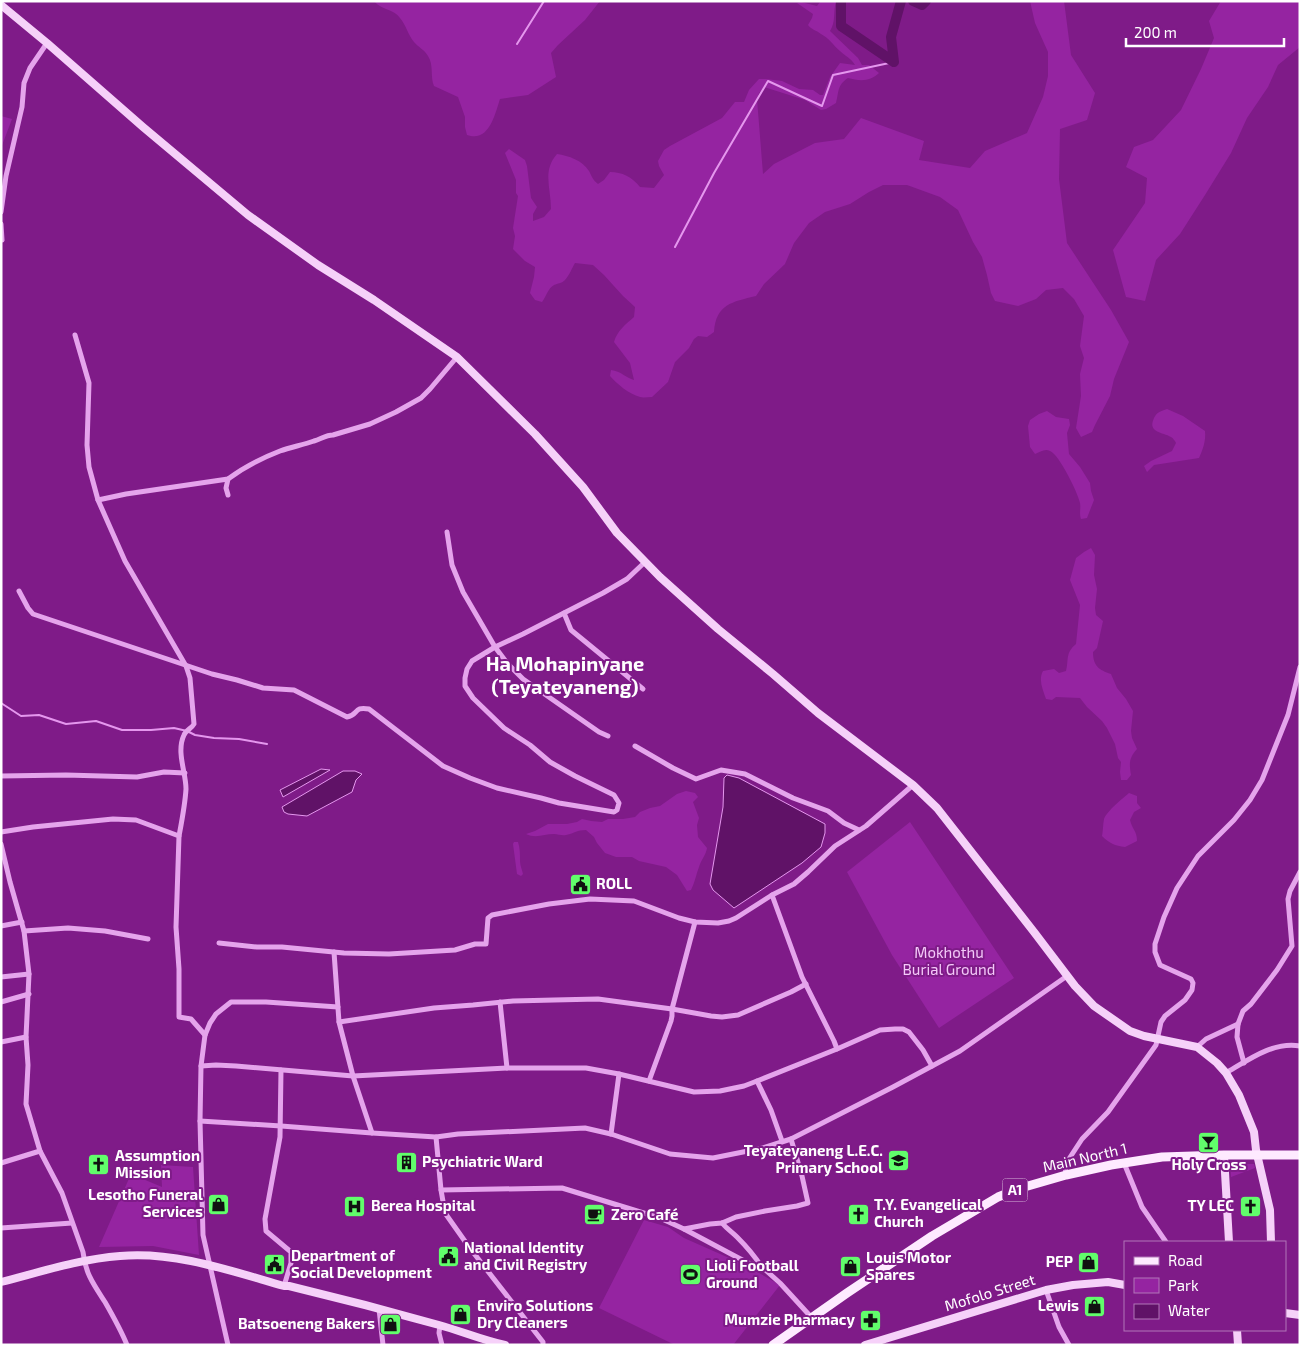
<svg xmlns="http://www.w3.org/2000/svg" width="1301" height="1346" viewBox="0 0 1301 1346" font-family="'Exo 2',sans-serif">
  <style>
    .green { fill: #9524a1 }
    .water { fill: #601267; stroke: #e597ee }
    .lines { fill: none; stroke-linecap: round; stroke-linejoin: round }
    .stream { stroke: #e597ee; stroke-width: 2 }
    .river { stroke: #601267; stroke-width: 10 }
    .street { stroke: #e5a4ec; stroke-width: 5 }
    .secondary { stroke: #f6d1f9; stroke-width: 8 }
    .primary { stroke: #feeaff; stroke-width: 9 }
    .labels { text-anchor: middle; stroke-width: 4; stroke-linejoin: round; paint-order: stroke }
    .shield { fill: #7f1b88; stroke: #d9bbdb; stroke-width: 1 }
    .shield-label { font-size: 14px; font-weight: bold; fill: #fff }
    .poi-label { font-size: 15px; font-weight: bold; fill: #fff; stroke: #7f1b88; text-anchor: start }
    .park-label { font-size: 15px; fill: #f4caf9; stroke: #7f1b88 }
    .street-label { font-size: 15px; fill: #fff; stroke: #7f1b88 }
    .district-label { font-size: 20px; font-weight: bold; fill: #fff; stroke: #7f1b88 }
  </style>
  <rect width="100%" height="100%" fill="#7f1b88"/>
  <g class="green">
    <path d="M374 1H600L585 20 558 45 551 53 556 77 528 95 500 99C495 114 489 143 467 135L465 127V117L458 97 434 86C430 77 434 65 428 56 425 50 418 47 414 42 408 35 406 25 400 18 394 9 381 10 374 1Z"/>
    <path d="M819 1H836C833 12 836 22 830 31L858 58 862 65H869L879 73C870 82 859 81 848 78 837 85 839 92 836 103L826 109 821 110 805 100 764 87 759 93 757 99 763 174 774 164 815 143 844 139 861 118 924 141 919 160 970 168 985 151 1027 133 1043 97 1048 76V52L1035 23 1030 1H1064L1071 55 1095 93 1087 120 1060 129 1059 179 1067 243 1111 310 1129 342 1114 379 1110 396 1095 425 1092 432 1081 437 1076 428 1081 396 1080 374 1084 358 1080 346 1084 316 1074 299 1063 288 1046 290 1036 299 1018 306 995 301 991 293 987 275 982 257 973 242 958 210 940 197 907 185H883L869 192 850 204 825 212 809 223 794 243 785 264 764 284 756 296C732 302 716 304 714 332L707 337 698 336 694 339 689 348 675 362 668 382 652 397C648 397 643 398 640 397 629 394 617 384 610 376L611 370C621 371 626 378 634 380L630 363 614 342C617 331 626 324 634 317L635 307 623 296 604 275 593 265 575 263C572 268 569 276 565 280 561 284 558 283 554 285 548 288 546 297 542 302L535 300 530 293 534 277 535 267 525 261 513 249 515 236 513 228 518 196 516 193V180L505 153 509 149 525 160 527 166 531 198 537 207 533 214V221L544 217 551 209C551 188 542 171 557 154 569 156 582 160 589 171 592 177 593 180 598 184L604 180 610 172C622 172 632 177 640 187L654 188 664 175 659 166 658 161 664 150 670 146 722 118 735 102H744L749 90 759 79H766L782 81 799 89 813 90 820 95H823L830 77 840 63 855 65C850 57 846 57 840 51 833 45 829 38 821 34 816 30 812 30 808 25L812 18 813 14 797 3 801 2 817 6 820 2Z"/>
    <path d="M1221 1H1300V47L1278 65 1268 87 1247 118 1231 153 1205 195 1180 234 1156 260 1145 301 1126 297 1113 250 1145 203 1147 178 1126 167 1134 147 1153 140 1181 110 1201 69 1214 38 1209 21Z"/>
    <path d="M1 116 12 119 1 148Z"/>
    <path d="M1167 409 1183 416 1205 431C1206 441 1203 449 1199 458L1154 465 1147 472 1144 466 1151 461 1172 451 1176 443C1175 441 1173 438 1171 437 1163 432 1147 433 1154 418 1157 412 1161 411 1167 409Z"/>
    <path d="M1047 411 1056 417 1069 419 1070 425 1067 433 1069 454 1080 467 1090 483 1091 491 1094 500 1087 518 1081 519C1079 513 1081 508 1080 503 1078 493 1059 454 1050 451 1045 448 1040 452 1035 454L1030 447 1028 426 1030 420 1039 414Z"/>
    <path d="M1091 548 1095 555 1094 575 1097 589 1095 608 1096 615 1103 621 1097 648 1093 652C1093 666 1099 670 1111 674L1117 688 1126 699 1133 711 1131 731 1132 738 1137 749C1129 758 1129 763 1131 775L1127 780H1121L1120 772 1121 762 1118 758 1115 744 1107 728 1102 721 1087 707 1080 698 1056 697 1052 700 1046 699C1043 690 1038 680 1043 671L1054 669 1059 673 1066 671C1069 660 1065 653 1076 644L1080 605 1070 580 1076 558 1084 552Z"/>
    <path d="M686 791 695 793 698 797 693 802 699 818 697 825 698 837 707 848C706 855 701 860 699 867 696 875 695 882 691 890L687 891 677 875 666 867 639 861 632 857H616L605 853 597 843 594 837 586 830C577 830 575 833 566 835 562 836 558 834 554 834 544 834 536 839 526 834L535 831 548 824H567L577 822 582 819 591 821 602 822 608 819H623L635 817 640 812 650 808 660 806 677 794Z"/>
    <path d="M1129 793 1137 796V803L1141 808 1134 812 1130 820C1132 829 1137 831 1137 841L1125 847C1115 846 1109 843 1102 836 1103 831 1103 824 1104 819 1107 811 1122 799 1129 793Z"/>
    <path d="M910 822 1014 978 939 1028 892 955 847 872Z"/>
    <path d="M514 842H518C520 848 520 854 520 861 520 865 522 870 523 874L521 876 517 874 513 844Z"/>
    <path d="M1230 1164H1254L1255 1168 1231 1177Z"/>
    <path d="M161 1165 193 1167 199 1255 153 1246 99 1247 131 1174 162 1187Z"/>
    <path d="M644 1220 668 1227 684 1238 745 1265 780 1285 733 1345H675L599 1308Z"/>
  </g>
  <g class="water">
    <path d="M321 769 330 770 283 797 280 790Z"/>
    <path d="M343 771H355L362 774 356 780 352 792 307 816 288 814 284 812 282 807Z"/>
    <path d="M727 775 739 778 825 824V833L821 847 802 863 734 908 713 890 710 884 723 807 724 778Z"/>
  </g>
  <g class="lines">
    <g class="stream">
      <path d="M517 44 544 1"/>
      <path d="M675 247 714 173 768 81 822 106 833 75 894 62"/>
      <path d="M1 703 21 716 39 715 66 724 96 721 122 730H151L174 728 187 731 195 735 214 738 239 739 267 744"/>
    </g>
    <g class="river">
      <path d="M841 1V26L894 62 891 37 901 1"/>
      <path d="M913 1 922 5 926 1"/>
    </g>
    <g class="street">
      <path d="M1 212 6 176 22 107 24 83 30 68 47 43"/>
      <path d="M1 224 2 240"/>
      <path d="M75 335 89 383 87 445 89 467 98 500 125 561 186 666 190 678 194 724C192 728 186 730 184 735 176 752 186 772 186 789 185 805 182 820 179 836"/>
      <path d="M228 495 226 488 228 479"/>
      <path d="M98 500 126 494 228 479C244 467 262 458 280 451 291 447 303 445 314 441 321 439 326 435 333 435L370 424 396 412 421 398 430 389 457 357"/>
      <path d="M447 532 452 565 463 592 495 647 507 663 523 679 599 732 608 736"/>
      <path d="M19 591 28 608 33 614 212 674 237 680 263 688 294 690 347 717C359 715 353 706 369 709L443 766 470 778 497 788 541 798 559 803 614 812 617 810 619 803 614 795 575 776 550 762 530 745 504 728 473 698 465 686V678L467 669 472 661 495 647 523 634 603 593 627 579 645 562"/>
      <path d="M564 613 571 630 643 689"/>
      <path d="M635 746 673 768 696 779 721 770 745 774 793 798 828 811 844 823 859 830"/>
      <path d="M1 776 66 775 137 777 164 772 185 773"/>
      <path d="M1 832 33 827 113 819 136 820 179 836 176 927 179 969V1017L191 1019 205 1035"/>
      <path d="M1 844 10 882 24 931 29 974 26 1037 28 1065 26 1104 40 1151 62 1193 83 1252C85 1273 94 1285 105 1302 113 1316 121 1330 127 1345"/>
      <path d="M772 895 802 977 834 1041 837 1049"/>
      <path d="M1 926 22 922"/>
      <path d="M24 931 68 928 105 931 148 939"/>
      <path d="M219 943 257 947H282L344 953 389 954 455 950 475 944H486L488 918 492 915 549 904 590 899 634 901 679 918 695 922 718 923 729 921 736 918 772 895 794 884 808 872 835 846 866 826 913 785"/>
      <path d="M334 952 339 1022 353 1076 372 1133"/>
      <path d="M1 977 29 974"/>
      <path d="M1 1002 29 994"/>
      <path d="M500 1002 507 1068"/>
      <path d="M339 1022 434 1008 473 1005 513 1001 554 1000 598 999 672 1009 711 1016 722 1017 738 1015 791 992 806 984"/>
      <path d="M1 1042 26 1037"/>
      <path d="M1197 1047 1206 1039 1238 1024"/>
      <path d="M1244 1063 1237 1037 1238 1024 1243 1011 1251 1004 1277 970 1292 946 1288 899 1290 891 1300 872"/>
      <path d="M201 1066 216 1065 236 1066 353 1076 507 1068H586L619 1074 694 1092 720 1091 744 1086 757 1081 837 1049 880 1030 895 1029H903L909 1032 923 1050 932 1066"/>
      <path d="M281 1070 280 1137 265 1219 266 1231 291 1252V1263L284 1286"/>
      <path d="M1226 1073C1248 1060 1274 1041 1300 1046"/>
      <path d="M649 1081 671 1021 672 1016V1009L695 922"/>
      <path d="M757 1081 771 1110 782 1141"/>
      <path d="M200 1121 281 1126 372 1133 436 1137 458 1134 585 1128 611 1134 670 1154 713 1158 763 1148 791 1139 893 1087 960 1051 1067 976"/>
      <path d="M611 1134 619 1074"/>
      <path d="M436 1137 441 1190 445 1213 469 1247 543 1342V1345"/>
      <path d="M1 1163 40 1151"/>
      <path d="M1124 1163 1142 1207 1166 1242"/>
      <path d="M1066 1175 1065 1165 1082 1139 1108 1112 1156 1045 1161 1022 1165 1016 1185 1000 1192 990 1193 983 1191 979 1160 965 1155 952V944L1164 917 1177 888 1198 856 1234 820 1250 800 1262 780 1288 715 1300 667"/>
      <path d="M441 1190 562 1188 660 1218 684 1229 710 1224 722 1223 736 1217 765 1211 797 1206 808 1203 802 1176 791 1139"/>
      <path d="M722 1223C727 1229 732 1232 737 1237 746 1246 754 1255 761 1266"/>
      <path d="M1 1228 72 1223"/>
      <path d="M684 1229 748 1263 761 1266 780 1283 812 1318"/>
      <path d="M1046 1290 1059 1327 1069 1345"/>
      <path d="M379 1309 383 1345"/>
      <path d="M440 1325 439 1333 442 1345"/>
      <path d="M228 1345 203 1235 200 1121 201 1066 205 1035 210 1023 216 1014 231 1002H266L338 1007"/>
    </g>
    <g class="secondary">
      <path d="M1 5 47 43 143 127 248 215 318 265 374 300 457 357 535 434 583 487 617 533 660 577 718 629 773 674 818 713 913 785 937 808 1034 932 1075 986 1094 1006 1130 1031 1144 1036 1197 1047 1217 1063 1226 1073 1239 1095 1254 1132 1256 1150 1270 1210 1271 1242"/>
      <path d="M1224 1155 1229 1242"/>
      <path d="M1 1282C40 1272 80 1259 120 1256 175 1251 231 1271 284 1286H289C339 1298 389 1311 439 1325 461 1331 482 1340 505 1345"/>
      <path d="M1285 1313 1300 1315"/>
      <path d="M1237 1330 1238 1345"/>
      <path d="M865 1345 1046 1290 1073 1285 1108 1282 1125 1285"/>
    </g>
    <path class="primary" d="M773 1345 847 1293 932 1236 998 1197 1021 1188 1066 1175 1111 1165 1162 1157 1224 1155H1300"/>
  </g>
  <defs>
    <symbol id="civic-square" viewBox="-11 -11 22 22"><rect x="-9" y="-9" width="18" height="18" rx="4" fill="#61fd6b" stroke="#7f1b88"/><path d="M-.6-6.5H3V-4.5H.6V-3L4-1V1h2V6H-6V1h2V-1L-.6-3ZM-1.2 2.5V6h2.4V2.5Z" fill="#111"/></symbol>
    <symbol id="bar-square" viewBox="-11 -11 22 22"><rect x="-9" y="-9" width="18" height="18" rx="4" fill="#61fd6b" stroke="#7f1b88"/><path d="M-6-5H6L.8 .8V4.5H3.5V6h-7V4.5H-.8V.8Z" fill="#111"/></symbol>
    <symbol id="school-square" viewBox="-11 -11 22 22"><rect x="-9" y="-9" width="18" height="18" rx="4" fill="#61fd6b" stroke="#7f1b88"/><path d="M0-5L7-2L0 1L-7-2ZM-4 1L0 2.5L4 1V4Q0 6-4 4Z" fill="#111"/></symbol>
    <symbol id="building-square" viewBox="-11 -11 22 22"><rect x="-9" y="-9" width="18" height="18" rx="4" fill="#61fd6b" stroke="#7f1b88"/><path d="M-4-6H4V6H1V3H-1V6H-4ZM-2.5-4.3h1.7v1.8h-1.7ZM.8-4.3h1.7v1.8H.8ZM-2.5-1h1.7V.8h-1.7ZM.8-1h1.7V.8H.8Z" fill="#111"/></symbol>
    <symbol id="church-square" viewBox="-11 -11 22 22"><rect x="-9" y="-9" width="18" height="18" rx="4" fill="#61fd6b" stroke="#7f1b88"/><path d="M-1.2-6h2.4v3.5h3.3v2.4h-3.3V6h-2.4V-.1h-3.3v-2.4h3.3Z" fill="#111"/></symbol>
    <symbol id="shop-square" viewBox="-11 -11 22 22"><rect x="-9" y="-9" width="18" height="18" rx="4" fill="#61fd6b" stroke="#7f1b88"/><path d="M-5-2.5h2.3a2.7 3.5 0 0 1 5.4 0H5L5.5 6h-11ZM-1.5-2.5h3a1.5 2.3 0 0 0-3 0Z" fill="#111"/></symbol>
    <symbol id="hospital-square" viewBox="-11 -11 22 22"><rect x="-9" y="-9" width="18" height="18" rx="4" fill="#61fd6b" stroke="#7f1b88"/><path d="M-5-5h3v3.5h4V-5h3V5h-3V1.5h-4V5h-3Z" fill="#111"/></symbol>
    <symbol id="cafe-square" viewBox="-11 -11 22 22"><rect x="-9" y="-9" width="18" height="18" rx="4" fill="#61fd6b" stroke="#7f1b88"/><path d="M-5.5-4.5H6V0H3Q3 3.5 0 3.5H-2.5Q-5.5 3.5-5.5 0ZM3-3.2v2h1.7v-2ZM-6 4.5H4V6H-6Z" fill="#111"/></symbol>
    <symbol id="stadium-square" viewBox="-11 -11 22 22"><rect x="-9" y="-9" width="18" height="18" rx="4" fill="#61fd6b" stroke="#7f1b88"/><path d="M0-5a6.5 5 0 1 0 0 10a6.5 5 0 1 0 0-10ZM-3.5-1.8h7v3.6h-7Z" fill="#111"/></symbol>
    <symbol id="pharmacy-square" viewBox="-11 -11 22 22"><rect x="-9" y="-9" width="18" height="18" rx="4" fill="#61fd6b" stroke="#7f1b88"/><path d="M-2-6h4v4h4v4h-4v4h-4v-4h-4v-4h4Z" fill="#111"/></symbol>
  </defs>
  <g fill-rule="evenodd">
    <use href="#civic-square" x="568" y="872" width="25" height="25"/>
    <use href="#bar-square" x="1196" y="1130" width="25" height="25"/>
    <use href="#school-square" x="886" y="1148" width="25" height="25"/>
    <use href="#building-square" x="394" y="1150" width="25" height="25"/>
    <use href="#church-square" x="86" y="1152" width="25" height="25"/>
    <use href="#shop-square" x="206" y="1192" width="25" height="25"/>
    <use href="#hospital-square" x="342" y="1194" width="25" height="25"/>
    <use href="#church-square" x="1238" y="1194" width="25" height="25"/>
    <use href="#church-square" x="846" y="1202" width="25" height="25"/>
    <use href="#cafe-square" x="582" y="1202" width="25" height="25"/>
    <use href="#civic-square" x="436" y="1244" width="25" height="25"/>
    <use href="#shop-square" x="1076" y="1250" width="25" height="25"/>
    <use href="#civic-square" x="262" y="1252" width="25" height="25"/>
    <use href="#shop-square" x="838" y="1254" width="25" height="25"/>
    <use href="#stadium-square" x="678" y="1262" width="25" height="25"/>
    <use href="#shop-square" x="1082" y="1294" width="25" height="25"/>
    <use href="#shop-square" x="448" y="1302" width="25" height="25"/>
    <use href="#pharmacy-square" x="858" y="1308" width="25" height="25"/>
    <use href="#shop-square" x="378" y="1312" width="25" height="25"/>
  </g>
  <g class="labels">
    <rect class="shield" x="1002.5" y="1178.5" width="25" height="23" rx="4"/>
    <g class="shield-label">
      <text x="1015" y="1195">A1</text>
    </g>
    <g class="poi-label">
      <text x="596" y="889">ROLL</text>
      <text x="883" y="1156" text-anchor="end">Teyateyaneng L.E.C.<tspan x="883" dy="17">Primary School</tspan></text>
      <text x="115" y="1161">Assumption<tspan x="115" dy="17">Mission</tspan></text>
      <text x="422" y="1167">Psychiatric Ward</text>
      <text x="1209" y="1170" text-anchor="middle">Holy Cross</text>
      <text x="203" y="1200" text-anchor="end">Lesotho Funeral<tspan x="203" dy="17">Services</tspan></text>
      <text x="874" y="1210">T.Y. Evangelical<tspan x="874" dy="17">Church</tspan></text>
      <text x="371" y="1211">Berea Hospital</text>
      <text x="1234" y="1211" text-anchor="end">TY LEC</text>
      <text x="611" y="1220">Zero Café</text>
      <text x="464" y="1253">National Identity<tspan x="464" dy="17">and Civil Registry</tspan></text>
      <text x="291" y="1261">Department of<tspan x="291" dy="17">Social Development</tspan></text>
      <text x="866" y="1263">Louis Motor<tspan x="866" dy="17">Spares</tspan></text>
      <text x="1073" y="1267" text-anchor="end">PEP</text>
      <text x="706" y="1271">Lioli Football<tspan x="706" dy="17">Ground</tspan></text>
      <text x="477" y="1311">Enviro Solutions<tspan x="477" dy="17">Dry Cleaners</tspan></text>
      <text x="1079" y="1311" text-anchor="end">Lewis</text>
      <text x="855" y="1325" text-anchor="end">Mumzie Pharmacy</text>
      <text x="375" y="1329" text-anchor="end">Batsoeneng Bakers</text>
    </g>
    <g class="park-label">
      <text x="949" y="958">Mokhothu<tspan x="949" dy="17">Burial Ground</tspan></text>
    </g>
    <g class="street-label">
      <text transform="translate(1085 1158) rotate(-13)" y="5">Main North 1</text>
      <text transform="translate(990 1293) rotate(-17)" y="5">Mofolo Street</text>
    </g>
    <g class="district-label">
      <text x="565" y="671">Ha Mohapinyane<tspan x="565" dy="23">(Teyateyaneng)</tspan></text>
    </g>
  </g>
  <rect width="1301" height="1346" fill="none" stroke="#ffffff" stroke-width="5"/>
  <rect x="1124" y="1241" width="162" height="90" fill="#7f1b88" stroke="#b276b8"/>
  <rect x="1134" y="1257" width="25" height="8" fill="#feeaff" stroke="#b276b8"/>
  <text x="1168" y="1266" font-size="15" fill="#ffffff">Road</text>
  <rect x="1134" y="1278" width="25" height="15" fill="#9524a1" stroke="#b276b8"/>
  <text x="1168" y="1291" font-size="15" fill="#ffffff">Park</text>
  <rect x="1134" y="1304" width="25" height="15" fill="#601267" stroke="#b276b8"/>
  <text x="1168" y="1316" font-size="15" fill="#ffffff">Water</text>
  <path d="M1126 38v8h158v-8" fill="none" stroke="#ffffff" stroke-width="2.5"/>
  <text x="1134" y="38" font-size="15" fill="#ffffff" stroke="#7f1b88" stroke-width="4" paint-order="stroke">200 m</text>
</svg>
